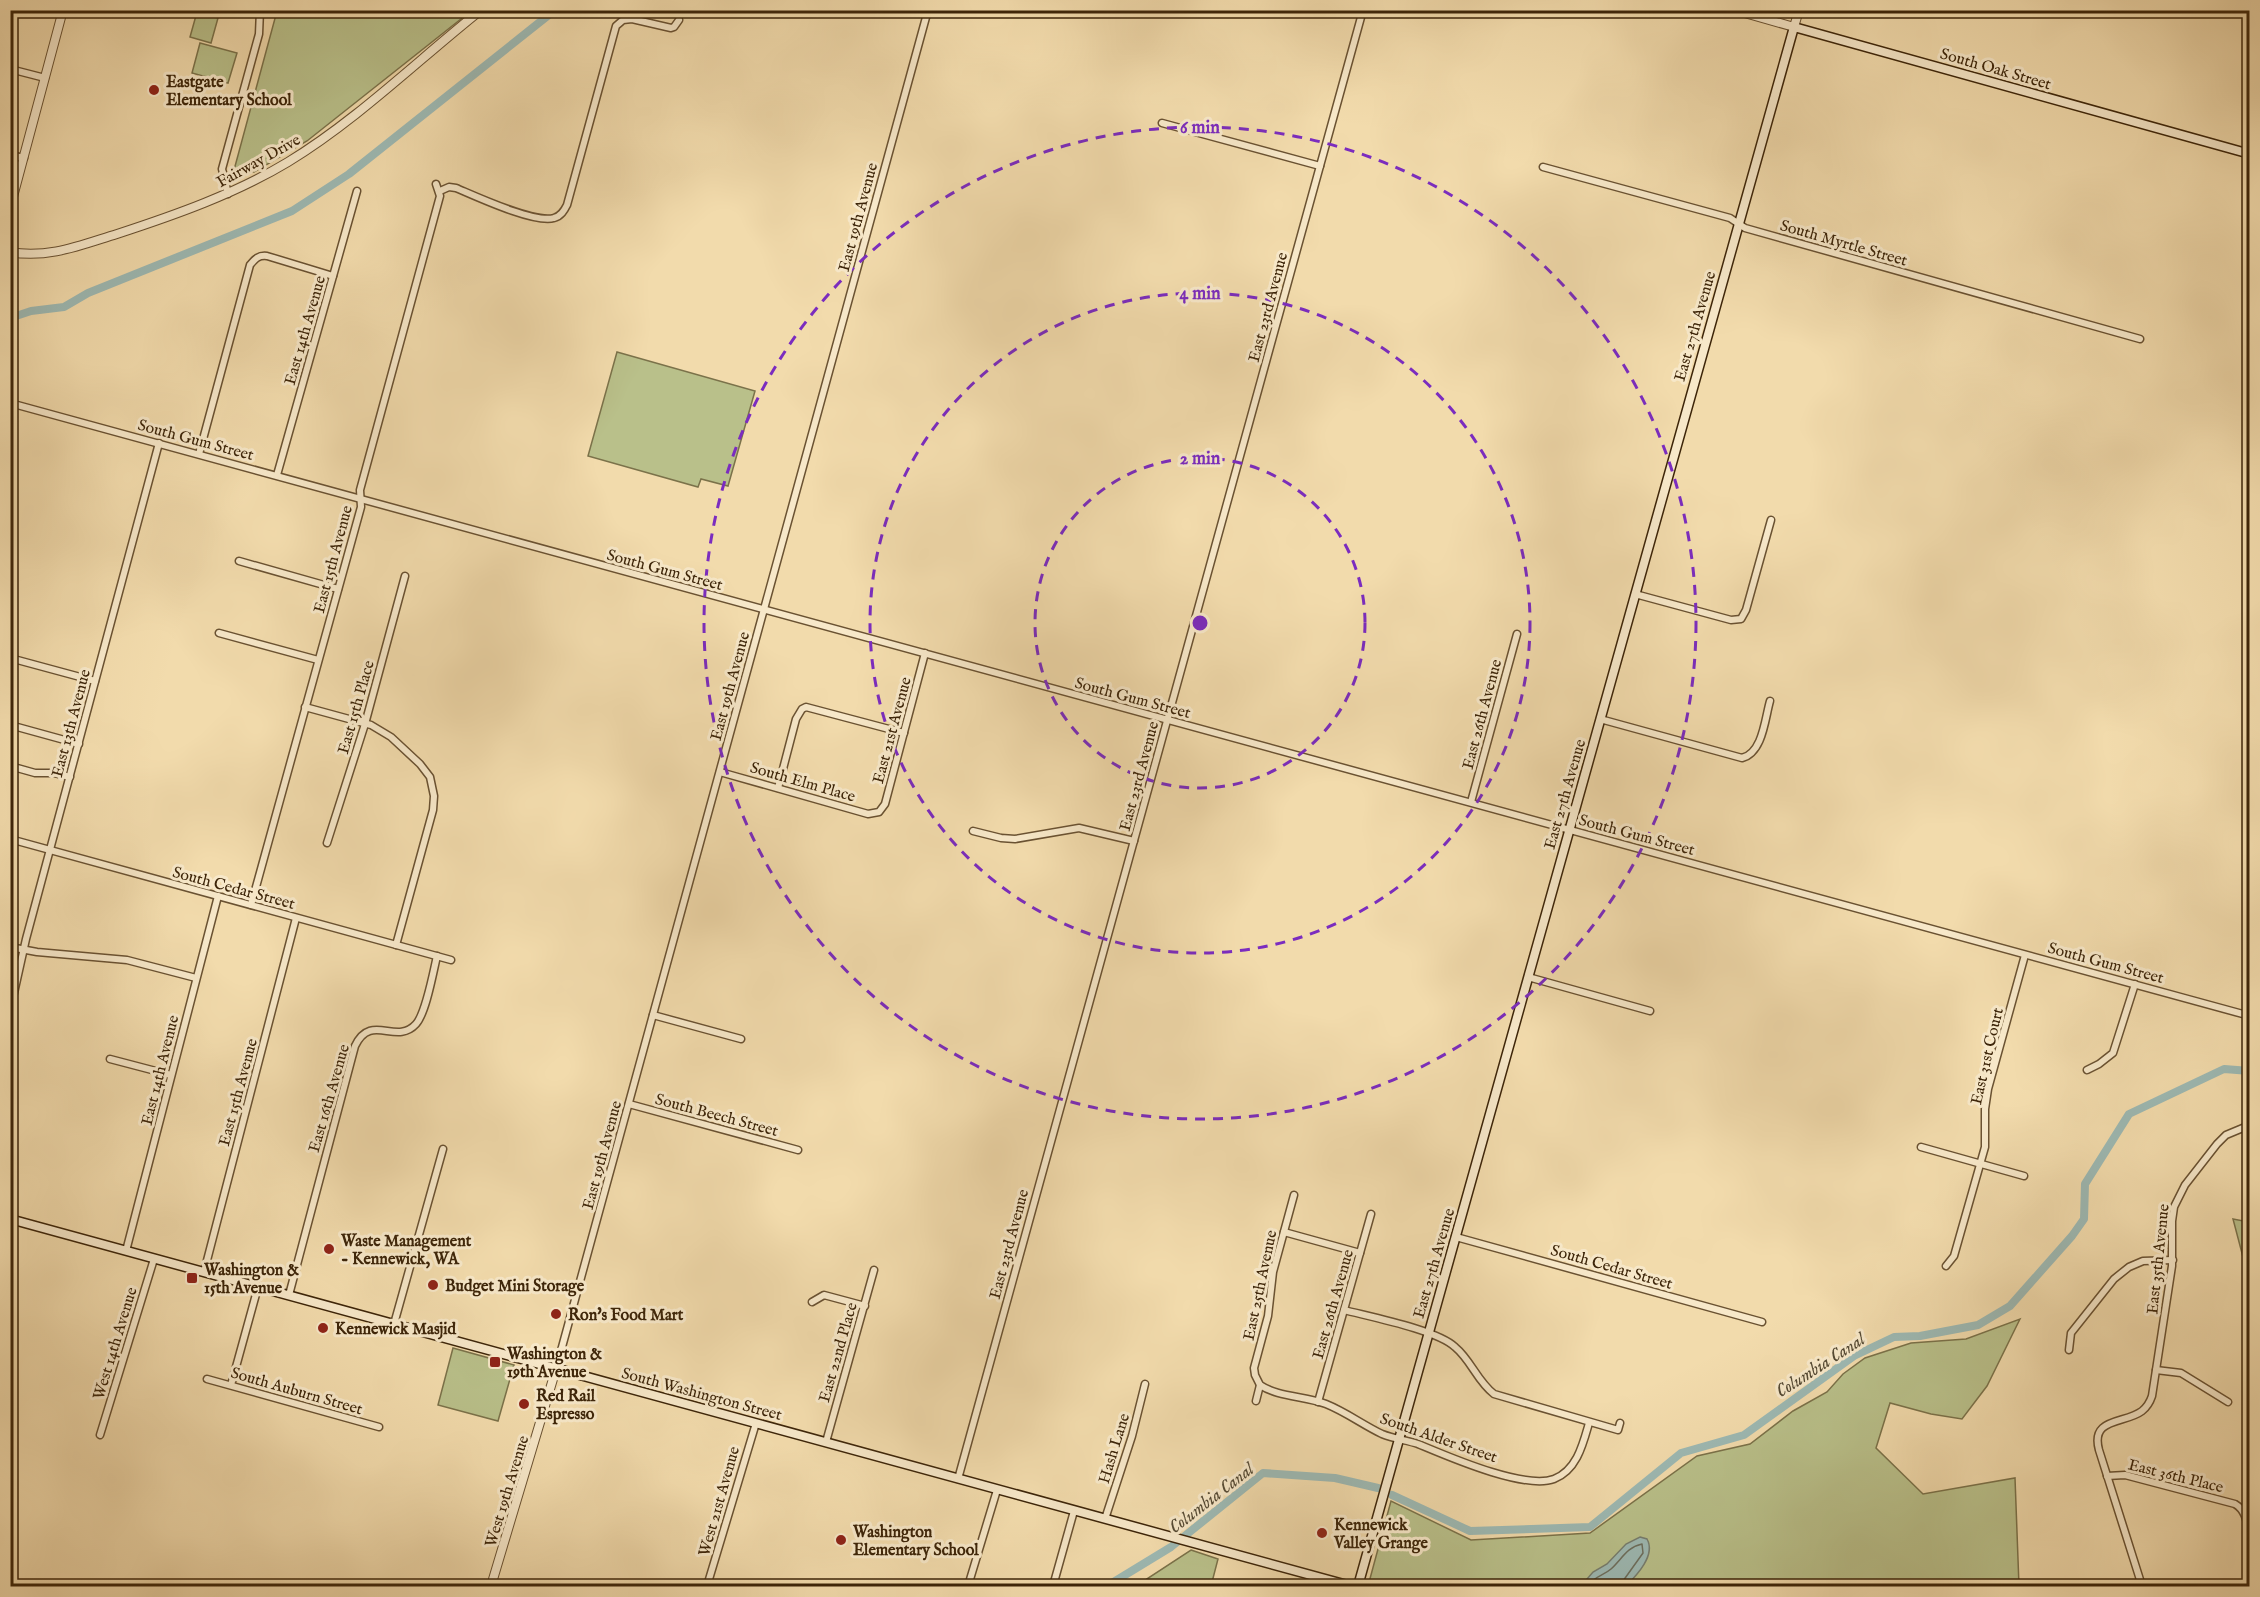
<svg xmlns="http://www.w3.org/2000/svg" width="2260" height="1597" viewBox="0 0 2260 1597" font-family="'IM FELL English',serif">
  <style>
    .green { fill: #b9c08a; stroke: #7b724a; stroke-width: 1.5 }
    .water { fill: #9db9b3; stroke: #777e6f; stroke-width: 1.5 }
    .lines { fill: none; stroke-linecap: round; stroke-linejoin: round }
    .shore { stroke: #6d6f5e; stroke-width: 1.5 }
    .canal { stroke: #9db9b3; stroke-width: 8 }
    .minor-casing { stroke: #6a5232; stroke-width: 9 }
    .tertiary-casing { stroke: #6a5232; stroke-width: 10 }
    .secondary-casing { stroke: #3d2509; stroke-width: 11 }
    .minor { stroke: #f7e8c9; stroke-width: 6 }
    .tertiary { stroke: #f7e8c9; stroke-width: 8 }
    .secondary { stroke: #f7e8c9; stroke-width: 8 }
    .ring { fill: none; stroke: #7b2cbf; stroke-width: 3; stroke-dasharray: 10 8 }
    .poi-dot { fill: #8f2418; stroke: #f7e8c9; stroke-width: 2 }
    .labels { text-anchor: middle; stroke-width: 6; stroke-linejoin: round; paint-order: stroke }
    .street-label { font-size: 16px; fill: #3d2509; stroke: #f7e8c9 }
    .poi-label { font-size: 16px; font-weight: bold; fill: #3d2509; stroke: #f7e8c9; text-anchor: start }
    .water-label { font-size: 18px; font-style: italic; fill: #554a34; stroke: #f7e8c9 }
    .centre { fill: #7b2cbf; stroke: #f7e8c9; stroke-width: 3 }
    .ring-label { font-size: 18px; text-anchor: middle; font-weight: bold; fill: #7b2cbf; stroke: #f7e8c9; stroke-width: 6; stroke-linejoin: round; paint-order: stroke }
  </style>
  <rect width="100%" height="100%" fill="#f2dbac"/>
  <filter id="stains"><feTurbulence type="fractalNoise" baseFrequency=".00333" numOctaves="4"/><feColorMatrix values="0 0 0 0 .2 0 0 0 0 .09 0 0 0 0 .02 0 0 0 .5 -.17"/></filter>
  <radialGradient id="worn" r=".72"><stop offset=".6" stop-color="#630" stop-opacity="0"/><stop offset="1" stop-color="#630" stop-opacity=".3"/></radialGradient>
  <g class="green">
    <path d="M277 11V10L471 11 307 141 254 172 234 170Z"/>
    <path d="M197 12 218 18 211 43 190 37Z"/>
    <path d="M200 43 237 53 228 83 192 73Z"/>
    <path d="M617 352 755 391 728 486 701 479 698 487 588 456Z"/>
    <path d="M2233 1219 2249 1222V1280Z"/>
    <path d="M2020 1319 1987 1386 1962 1419 1931 1414 1890 1403 1876 1448 1923 1494 2015 1478 2019 1586H1368L1391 1501 1471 1540 1590 1533 1697 1456 1750 1444 1793 1411 1827 1392 1843 1374 1865 1358 1911 1343 1966 1339Z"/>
    <path d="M453 1348 514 1365 498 1421 438 1405Z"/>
    <path d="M1191 1550 1218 1559 1211 1586H1136Z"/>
  </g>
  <path class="water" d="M1640 1537 1647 1539C1656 1555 1637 1575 1626 1586H1581L1593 1572 1607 1564 1626 1544Z"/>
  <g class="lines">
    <path class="shore" d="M1588 1586C1594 1576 1603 1576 1611 1569 1622 1559 1627 1547 1642 1544L1643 1553 1623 1581V1586"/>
    <g class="canal">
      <path d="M10 318 31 311 64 307 88 293 292 211 349 174 555 10"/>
      <path d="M1392 1495 1470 1531 1590 1527 1681 1453 1744 1435 1854 1356 1894 1337 1920 1336 1978 1325 2010 1306 2072 1236 2084 1219 2085 1184 2129 1114 2224 1069 2250 1071"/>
      <path d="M1107 1586 1171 1547 1263 1473 1335 1478 1378 1488"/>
    </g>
    <defs>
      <g id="minor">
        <path d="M10 69 45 78"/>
        <path d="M1162 123 1320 166"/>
        <path d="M10 155 24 158"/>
        <path d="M1543 167 1730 218 1745 228 2140 339"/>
        <path d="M440 191 449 187 456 188C475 196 535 224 554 218 561 216 564 211 567 205L616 26 623 20 632 19 671 28 674 27 679 20"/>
        <path d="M228 194 222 169 259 34 260 10"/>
        <path d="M10 403 2250 1016"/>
        <path d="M199 454 250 265C255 259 258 255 267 256L333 276"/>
        <path d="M277 475 357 191"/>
        <path d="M239 561 338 589"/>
        <path d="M1635 594 1731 620 1741 619 1746 610 1771 520"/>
        <path d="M219 633 318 660"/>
        <path d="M10 658 95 681"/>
        <path d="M305 707 371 725 391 737 420 764 430 777 434 796 433 810 396 945"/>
        <path d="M1600 719 1742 758C1763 753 1765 718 1770 701"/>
        <path d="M10 725 79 744"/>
        <path d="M10 766 35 773H54L70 777"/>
        <path d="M720 772 868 814 879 812 885 804 925 653"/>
        <path d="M778 788 796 719 802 709 806 707 904 733"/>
        <path d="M1471 802 1517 634"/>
        <path d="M973 831 1001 838 1015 839 1079 828 1134 841"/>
        <path d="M10 839 451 960"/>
        <path d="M327 843 365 724 405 576"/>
        <path d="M251 905 361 507 360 490 440 196 436 184"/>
        <path d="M10 947 37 952 127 960 196 978"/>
        <path d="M1528 977 1650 1011"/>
        <path d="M10 1011 26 939 159 443"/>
        <path d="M653 1015 741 1039"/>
        <path d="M110 1059 171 1075"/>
        <path d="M2087 1070 2099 1064 2113 1053 2135 984"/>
        <path d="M629 1104 798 1150"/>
        <path d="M1921 1147 2024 1176"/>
        <path d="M1294 1195 1273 1272 1268 1316 1254 1368 1255 1375 1260 1385C1278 1397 1305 1396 1326 1404 1346 1412 1363 1425 1382 1434 1394 1439 1406 1440 1418 1444 1447 1456 1524 1490 1554 1479 1577 1470 1583 1444 1589 1423"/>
        <path d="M1284 1232 1360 1253"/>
        <path d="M1456 1237 1762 1322"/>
        <path d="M126 1251 218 896"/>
        <path d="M1946 1266 1954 1256 1985 1147V1109L1988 1089 2025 955"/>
        <path d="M204 1272 296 918"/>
        <path d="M289 1295 355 1046C371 1012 396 1046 416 1024 426 1013 433 973 437 956"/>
        <path d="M812 1302 824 1295 865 1306"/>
        <path d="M1344 1310C1371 1317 1437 1330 1455 1347 1471 1360 1477 1381 1494 1394L1618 1430 1620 1423"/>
        <path d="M394 1324 443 1149"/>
        <path d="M2069 1350 2071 1333 2114 1279 2129 1267 2143 1261 2173 1260"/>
        <path d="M556 1369 928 10"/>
        <path d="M2156 1370 2181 1373 2228 1402"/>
        <path d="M207 1379 379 1427"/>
        <path d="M231 1385 258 1287"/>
        <path d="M1256 1401 1260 1385"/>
        <path d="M1318 1402 1371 1214"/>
        <path d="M100 1435 154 1259"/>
        <path d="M826 1442 874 1270"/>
        <path d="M2107 1476 2125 1475 2235 1504C2247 1511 2247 1525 2250 1537"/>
        <path d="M958 1479 1363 10"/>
        <path d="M1105 1519 1132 1436 1145 1384"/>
        <path d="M707 1586 756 1423"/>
        <path d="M968 1586 997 1490"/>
        <path d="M1053 1586 1074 1511"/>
        <path d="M2142 1586 2099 1450C2090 1417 2125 1424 2142 1411 2147 1407 2150 1402 2152 1396L2172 1266V1221L2174 1207 2185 1185 2217 1144 2226 1135 2250 1125"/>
      </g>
      <g id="tertiary">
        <path d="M1734 10 1794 27 1799 10"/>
        <path d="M10 208 63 10"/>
        <path d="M10 252C48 259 81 245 117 234 175 215 235 194 288 162 357 120 418 60 481 10"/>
        <path d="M491 1586 556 1369"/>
      </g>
      <g id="secondary">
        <path d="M10 1219 1351 1586"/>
        <path d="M1358 1586 1794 27 2250 154"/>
      </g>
    </defs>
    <use href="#minor" class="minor-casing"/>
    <use href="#tertiary" class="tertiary-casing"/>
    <use href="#secondary" class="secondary-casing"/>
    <use href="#minor" class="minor"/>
    <use href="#tertiary" class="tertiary"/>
    <use href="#secondary" class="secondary"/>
  </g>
  <g class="ring">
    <circle cx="1200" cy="623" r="165"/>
    <circle cx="1200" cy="623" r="330"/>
    <circle cx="1200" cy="623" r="496"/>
  </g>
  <g class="poi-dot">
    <circle cx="154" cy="90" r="6"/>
    <circle cx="329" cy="1249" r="6"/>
    <rect x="186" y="1272" width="12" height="12" rx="3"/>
    <circle cx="433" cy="1285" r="6"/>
    <circle cx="556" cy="1314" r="6"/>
    <circle cx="323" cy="1328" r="6"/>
    <rect x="489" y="1356" width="12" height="12" rx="3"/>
    <circle cx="524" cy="1404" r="6"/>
    <circle cx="1322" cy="1533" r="6"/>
    <circle cx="841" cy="1540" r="6"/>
  </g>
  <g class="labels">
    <g class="street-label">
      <text transform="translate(1996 68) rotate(16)" y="6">South Oak Street</text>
      <text transform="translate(258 160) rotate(-29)" y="6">Fairway Drive</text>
      <text transform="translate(857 217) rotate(-75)" y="6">East 19th Avenue</text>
      <text transform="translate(1844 242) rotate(16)" y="6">South Myrtle Street</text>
      <text transform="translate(1267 307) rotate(-75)" y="6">East 23rd Avenue</text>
      <text transform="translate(1694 326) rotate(-74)" y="6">East 27th Avenue</text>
      <text transform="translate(304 330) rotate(-74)" y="6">East 14th Avenue</text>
      <text transform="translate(196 439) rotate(15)" y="6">South Gum Street</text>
      <text transform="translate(332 559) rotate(-75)" y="6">East 15th Avenue</text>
      <text transform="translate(665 569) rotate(15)" y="6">South Gum Street</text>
      <text transform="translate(729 686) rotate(-75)" y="6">East 19th Avenue</text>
      <text transform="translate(1133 697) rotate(15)" y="6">South Gum Street</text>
      <text transform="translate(355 707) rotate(-74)" y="6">East 15th Place</text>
      <text transform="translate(1481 714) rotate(-75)" y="6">East 26th Avenue</text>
      <text transform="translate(70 723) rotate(-75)" y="6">East 13th Avenue</text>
      <text transform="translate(891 730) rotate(-75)" y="6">East 21st Avenue</text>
      <text transform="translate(1138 776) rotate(-75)" y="6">East 23rd Avenue</text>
      <text transform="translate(803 781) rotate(16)" y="6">South Elm Place</text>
      <text transform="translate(1564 794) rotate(-74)" y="6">East 27th Avenue</text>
      <text transform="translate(1637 834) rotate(15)" y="6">South Gum Street</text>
      <text transform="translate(234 887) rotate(15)" y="6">South Cedar Street</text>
      <text transform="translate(2106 962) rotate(15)" y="6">South Gum Street</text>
      <text transform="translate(1986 1056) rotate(-77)" y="6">East 31st Court</text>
      <text transform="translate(159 1070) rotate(-76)" y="6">East 14th Avenue</text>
      <text transform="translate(237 1092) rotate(-75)" y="6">East 15th Avenue</text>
      <text transform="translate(328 1098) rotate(-74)" y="6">East 16th Avenue</text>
      <text transform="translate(717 1114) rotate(15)" y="6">South Beech Street</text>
      <text transform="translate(601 1155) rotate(-75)" y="6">East 19th Avenue</text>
      <text transform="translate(1008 1244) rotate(-75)" y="6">East 23rd Avenue</text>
      <text transform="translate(2157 1259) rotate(-84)" y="6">East 35th Avenue</text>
      <text transform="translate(1433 1263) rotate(-74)" y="6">East 27th Avenue</text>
      <text transform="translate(1612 1266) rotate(16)" y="6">South Cedar Street</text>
      <text transform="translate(1259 1285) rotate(-78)" y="6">East 25th Avenue</text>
      <text transform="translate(1332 1304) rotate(-74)" y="6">East 26th Avenue</text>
      <text transform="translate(114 1343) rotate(-73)" y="6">West 14th Avenue</text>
      <text transform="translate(837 1352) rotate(-74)" y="6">East 22nd Place</text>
      <text transform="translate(297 1390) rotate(16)" y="6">South Auburn Street</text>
      <text transform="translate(702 1393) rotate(15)" y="6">South Washington Street</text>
      <text transform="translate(1439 1437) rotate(19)" y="6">South Alder Street</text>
      <text transform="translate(1113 1448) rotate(-73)" y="6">Hash Lane</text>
      <text transform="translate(2176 1475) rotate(14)" y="6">East 36th Place</text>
      <text transform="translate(506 1491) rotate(-73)" y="6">West 19th Avenue</text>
      <text transform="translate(718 1501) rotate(-74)" y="6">West 21st Avenue</text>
    </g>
    <g class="poi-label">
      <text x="166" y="87">Eastgate<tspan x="166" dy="18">Elementary School</tspan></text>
      <text x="341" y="1246">Waste Management<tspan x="341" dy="18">- Kennewick, WA</tspan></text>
      <text x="204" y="1275">Washington &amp;<tspan x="204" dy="18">15th Avenue</tspan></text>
      <text x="445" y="1291">Budget Mini Storage</text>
      <text x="568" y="1320">Ron's Food Mart</text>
      <text x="335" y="1334">Kennewick Masjid</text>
      <text x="507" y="1359">Washington &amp;<tspan x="507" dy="18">19th Avenue</tspan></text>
      <text x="536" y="1401">Red Rail<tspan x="536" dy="18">Espresso</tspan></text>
      <text x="1334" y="1530">Kennewick<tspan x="1334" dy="18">Valley Grange</tspan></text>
      <text x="853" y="1537">Washington<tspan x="853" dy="18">Elementary School</tspan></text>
    </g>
    <g class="water-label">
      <text transform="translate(1820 1365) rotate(-33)" y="6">Columbia Canal</text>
      <text transform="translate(1211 1498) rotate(-38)" y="6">Columbia Canal</text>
    </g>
  </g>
  <circle cx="1200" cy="623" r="9" class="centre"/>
  <g class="ring-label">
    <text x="1200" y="133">6 min</text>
    <text x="1200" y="299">4 min</text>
    <text x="1200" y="464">2 min</text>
  </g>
  <rect width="2260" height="1597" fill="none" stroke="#f2dbac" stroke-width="36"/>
  <rect x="12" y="12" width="2236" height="1573" fill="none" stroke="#3d2509" stroke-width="3"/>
  <rect x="18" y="18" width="2224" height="1561" fill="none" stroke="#3d2509" stroke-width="1.5"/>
  <rect width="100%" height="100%" filter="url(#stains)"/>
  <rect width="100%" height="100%" fill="url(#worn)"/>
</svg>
